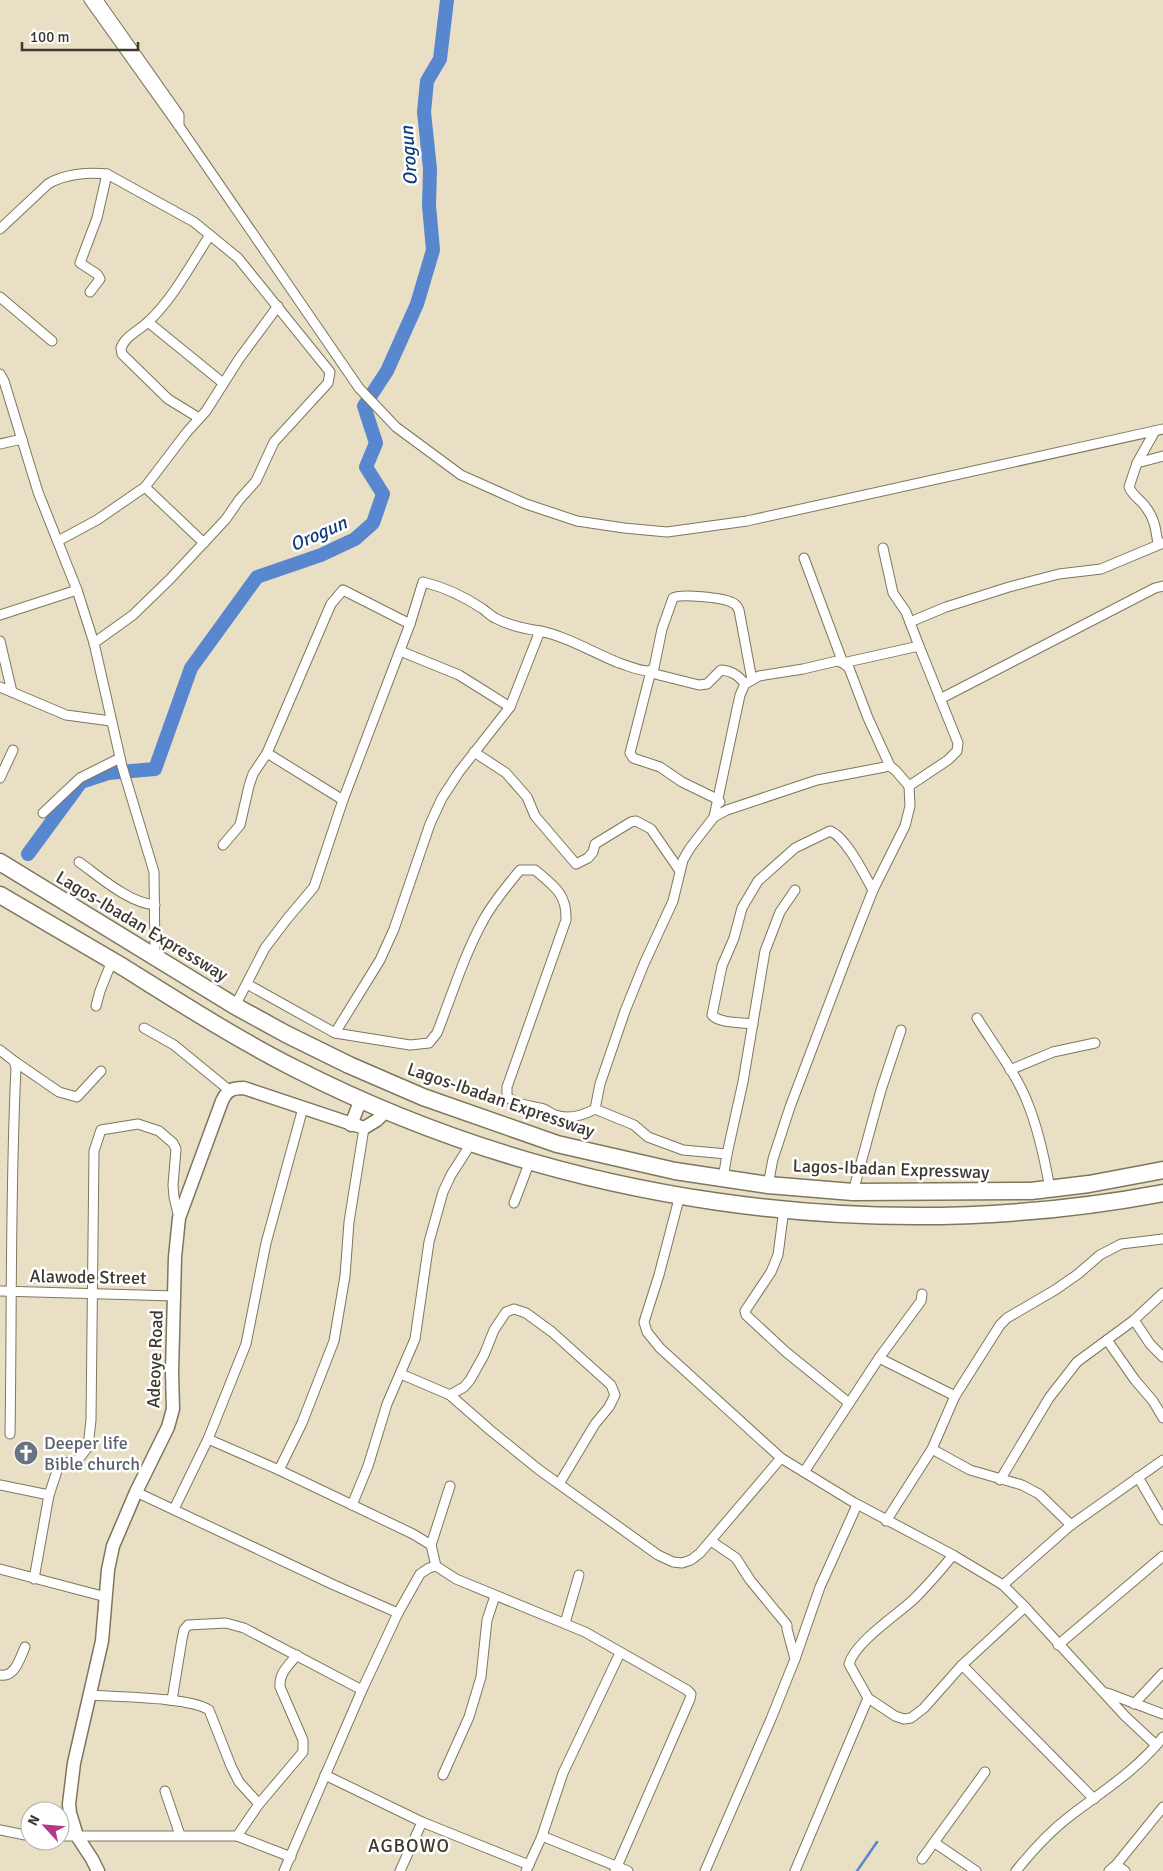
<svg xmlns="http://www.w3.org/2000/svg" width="1163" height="1871" viewBox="0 0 1163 1871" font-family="Signika,sans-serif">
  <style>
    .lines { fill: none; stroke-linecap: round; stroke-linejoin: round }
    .stream { stroke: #5886cf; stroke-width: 2.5 }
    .river { stroke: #5886cf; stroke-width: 14 }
    .street-casing { stroke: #7f765e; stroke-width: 11 }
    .secondary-casing { stroke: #7f765e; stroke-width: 15 }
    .highway-casing { stroke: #7f765e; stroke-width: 19 }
    .street { stroke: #fff; stroke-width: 9 }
    .secondary { stroke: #fff; stroke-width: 12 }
    .highway { stroke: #fff; stroke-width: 16 }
    .labels { text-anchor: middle; stroke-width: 5; stroke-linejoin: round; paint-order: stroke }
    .street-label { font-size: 18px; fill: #3d392f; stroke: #fff }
    .worship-label { font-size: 18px; fill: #5b616d; stroke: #fff; text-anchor: start }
    .water-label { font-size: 19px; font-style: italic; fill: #113d7f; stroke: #fff }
    .neighbourhood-label { font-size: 19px; letter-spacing: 1px; fill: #3d392f; stroke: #fff }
  </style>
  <rect width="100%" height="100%" fill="#e9dfc5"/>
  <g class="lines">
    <path class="stream" d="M857 1871 877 1842"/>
    <path class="river" d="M28 854 81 782 108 773 155 769 191 668 257 577 321 555 355 539 373 523 383 494 366 467 376 443 364 406 387 371 417 304 433 250 429 206 430 169 424 112 427 81 440 59 447 0"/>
    <defs>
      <g id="street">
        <path d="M89 0 179 126 359 388 396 427 461 475 526 504 577 521 624 528 667 532 747 521 1163 429"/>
        <path d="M98 0 179 115V126"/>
        <path d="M0 229 48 184C64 174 88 172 107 174L194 222 238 258 330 372 328 383 274 442 256 481 239 500 226 519 170 579 133 615 94 643"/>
        <path d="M90 292 100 279 97 274 80 263 97 218 107 174"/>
        <path d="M0 297 52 341"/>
        <path d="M148 322 223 383"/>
        <path d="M0 374 4 381 38 492 77 590 94 643 122 766 154 872 155 957"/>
        <path d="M199 418 168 399 122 354 121 348C125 336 140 330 149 321 174 297 191 264 210 235"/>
        <path d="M1155 431 1137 463 1129 487C1133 497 1142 500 1147 509 1155 519 1156 532 1158 544"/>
        <path d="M0 444 22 439"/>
        <path d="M1137 463 1163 456"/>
        <path d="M145 487 204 543"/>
        <path d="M58 541 97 520 145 487 187 432 206 411 239 359 278 306"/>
        <path d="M883 548 893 593 906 612 919 646"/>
        <path d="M0 615 77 590"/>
        <path d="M910 622 946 607 1009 587 1059 574 1101 569 1163 543"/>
        <path d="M540 631C568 637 592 652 619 663 629 666 639 671 649 671L654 668 662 629 673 598C680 593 723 598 731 602 736 604 737 606 739 610L752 680"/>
        <path d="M0 641 12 692"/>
        <path d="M400 651 459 675 510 707"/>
        <path d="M651 671 630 753 633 758 660 767 682 782 717 799 720 802"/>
        <path d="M651 673 699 685 707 684 721 670C732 671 738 675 745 684"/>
        <path d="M0 687 66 715 111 721"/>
        <path d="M940 699 1155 588 1163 586"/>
        <path d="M474 752 506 773 527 797 535 816 576 864 588 858 593 852 595 844 631 822 636 821 651 829 680 871"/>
        <path d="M267 753 343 800"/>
        <path d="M0 778 13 750"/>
        <path d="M43 813 80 778 120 758"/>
        <path d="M714 817 740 695 745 684 759 676 803 669 837 661 843 663 849 668 868 718 890 766"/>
        <path d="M223 845 240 825 249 786 253 774 267 753 328 611 331 604 343 590 410 624"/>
        <path d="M79 862C100 877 129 903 155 905"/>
        <path d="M247 984 335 1033 410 1045 429 1043 437 1033C452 995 464 955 484 919 494 901 507 886 520 870H535C554 886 567 894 566 920L507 1087V1097C519 1105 527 1105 540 1108 546 1109 550 1113 555 1115 569 1120 582 1116 595 1109L634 1125 648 1137 683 1150 727 1154"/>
        <path d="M96 1006 100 991 112 961"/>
        <path d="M235 1006 265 948 287 919 314 887 343 800 410 624 423 582C444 587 465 597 483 609 487 612 491 616 495 618 508 625 526 629 540 631L510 707 459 772 442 798 430 824 394 929 380 960 335 1033"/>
        <path d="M977 1018C993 1044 1018 1076 1028 1104 1039 1131 1045 1161 1050 1189"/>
        <path d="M753 1024C741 1022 721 1024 712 1015L722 966 734 938 742 908 758 881 795 848 830 831C846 837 864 874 873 890"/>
        <path d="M144 1028 174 1045 229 1090"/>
        <path d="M0 1050 14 1061 16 1068C10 1190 12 1312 10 1434"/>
        <path d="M14 1061 59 1092 77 1097 101 1071"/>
        <path d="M1010 1070 1053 1052 1095 1043"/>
        <path d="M595 1109 600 1084 625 1011 644 964 673 901 683 860 690 848 714 817 727 810 817 780 890 766 896 771 909 786 948 760 957 751 958 743 919 646 843 663 804 558"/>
        <path d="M723 1179 727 1154 743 1082 765 951 780 912 795 890"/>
        <path d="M768 1185 773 1159 790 1107 846 959 873 890 905 826 910 806 909 786"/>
        <path d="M853 1192 881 1090 901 1030"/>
        <path d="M680 1195 659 1275 644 1322 647 1332 660 1348 781 1458 853 1502 953 1555 1003 1585 1025 1607 1125 1716 1156 1745"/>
        <path d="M514 1203 530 1161"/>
        <path d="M784 1209 778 1255 771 1272 745 1311 746 1315 786 1352 849 1403"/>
        <path d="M0 1291 175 1296"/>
        <path d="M1134 1320 1150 1344 1163 1357"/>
        <path d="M1107 1340 1135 1380 1153 1401 1163 1418"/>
        <path d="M879 1358 955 1396"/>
        <path d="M401 1374 450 1395 490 1430 538 1469 658 1555 673 1562 682 1563 691 1560 700 1553 781 1458"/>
        <path d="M450 1395 464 1387 470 1380 484 1355 494 1330 506 1312 514 1309 526 1313 552 1332 611 1385 615 1395 609 1407 595 1424 559 1484"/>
        <path d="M208 1439 279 1470 413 1534 431 1545"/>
        <path d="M932 1449 970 1470 1022 1485 1039 1494 1071 1525"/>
        <path d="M279 1470 302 1423 334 1341 345 1276 349 1222 364 1128"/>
        <path d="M804 1472 879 1358 921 1301 922 1294"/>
        <path d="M1138 1477 1163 1520"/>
        <path d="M1000 1480 1049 1398 1077 1362 1134 1320 1163 1293"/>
        <path d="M0 1485 49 1495"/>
        <path d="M450 1486 431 1545 436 1566 456 1579 585 1632 687 1690 691 1694 690 1699 615 1871"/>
        <path d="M136 1492 334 1585 398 1613"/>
        <path d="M352 1505 368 1466 387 1404 415 1339 429 1242 443 1192 451 1175 472 1142"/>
        <path d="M174 1509 208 1439 246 1344 266 1243 303 1108"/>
        <path d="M886 1521 932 1449 955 1396 1000 1325 1007 1318 1055 1290 1078 1274 1100 1255 1121 1244 1163 1239"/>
        <path d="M711 1541 736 1558 750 1580 787 1625V1629L795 1659"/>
        <path d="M953 1555C941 1570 928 1585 914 1599 897 1615 855 1642 849 1664L868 1698 895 1716 904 1719 911 1718 924 1708 962 1665 1025 1607"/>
        <path d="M0 1569 106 1597"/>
        <path d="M34 1579 49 1495 58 1468 62 1464 78 1460 88 1447 91 1420 94 1151 101 1130 138 1124 159 1131 173 1143 176 1149 173 1185 174 1197 179 1218"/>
        <path d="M1003 1585 1071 1525 1163 1460"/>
        <path d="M565 1623 579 1575"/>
        <path d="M1058 1645 1163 1556"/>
        <path d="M962 1665 1094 1799"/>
        <path d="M0 1675C15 1678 20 1658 25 1647"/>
        <path d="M1107 1693 1163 1714"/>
        <path d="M89 1695C116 1697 190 1697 209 1710L231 1766 239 1782 259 1804"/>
        <path d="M172 1700 182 1639 184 1630 188 1625 226 1623 244 1628 362 1690"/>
        <path d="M1134 1704 1163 1673"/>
        <path d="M325 1775 422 1822 529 1865"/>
        <path d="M443 1775 469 1717 481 1677 487 1620 495 1596"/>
        <path d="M165 1791 180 1835"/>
        <path d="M0 1830 30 1836"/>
        <path d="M60 1836H237L291 1857"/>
        <path d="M237 1836 259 1804 303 1752V1740L280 1687C279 1673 288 1666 297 1655"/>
        <path d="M542 1836 628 1871"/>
        <path d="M935 1843 976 1871"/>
        <path d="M922 1859 985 1772"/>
        <path d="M1116 1865 1125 1871"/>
        <path d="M284 1871 362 1690 398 1613 420 1574 429 1568 436 1566"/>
        <path d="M400 1871 422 1822"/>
        <path d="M526 1871 542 1836 563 1773 620 1653"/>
        <path d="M705 1871 771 1719 795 1659 820 1587 857 1505"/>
        <path d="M795 1871 868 1698"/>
        <path d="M1016 1871C1032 1851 1049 1832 1070 1816 1103 1791 1137 1770 1163 1737"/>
        <path d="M1109 1871 1116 1865 1163 1807"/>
      </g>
      <g id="secondary">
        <path d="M351 1125 361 1099"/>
        <path d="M98 1871 92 1859 77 1836 70 1813 69 1804 74 1763 102 1641 108 1570 113 1546 136 1492 168 1427 173 1409 172 1372 175 1257 179 1218 222 1101C227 1090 232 1088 244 1088L364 1128 377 1120 387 1110"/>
      </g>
      <g id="highway">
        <path d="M0 862 235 1006 286 1034 349 1065 423 1097 557 1144 675 1171 768 1185 853 1192 1031 1191 1089 1184 1163 1170"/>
        <path d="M0 895C41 919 82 943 123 967 179 1002 235 1038 294 1068 558 1203 871 1248 1163 1193"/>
      </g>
    </defs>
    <use href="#street" class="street-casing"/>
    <use href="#secondary" class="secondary-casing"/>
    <use href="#highway" class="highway-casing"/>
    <use href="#street" class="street"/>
    <use href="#secondary" class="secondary"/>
    <use href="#highway" class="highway"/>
  </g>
  <defs>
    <symbol id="church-disc" viewBox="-11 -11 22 22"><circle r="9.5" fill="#6b7280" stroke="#fff"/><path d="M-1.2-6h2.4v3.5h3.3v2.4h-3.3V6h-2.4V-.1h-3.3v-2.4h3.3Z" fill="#fff"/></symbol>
  </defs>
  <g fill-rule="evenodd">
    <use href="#church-disc" x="12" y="1439" width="28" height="28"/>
  </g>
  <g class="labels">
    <g class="street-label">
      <text transform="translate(142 926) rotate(31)" y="6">Lagos-Ibadan Expressway</text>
      <text transform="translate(501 1100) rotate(19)" y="6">Lagos-Ibadan Expressway</text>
      <text transform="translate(891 1169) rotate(2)" y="6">Lagos-Ibadan Expressway</text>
      <text transform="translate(88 1277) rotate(1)" y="6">Alawode Street</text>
      <text transform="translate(155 1359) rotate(-88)" y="6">Adeoye Road</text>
    </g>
    <g class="worship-label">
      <text x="44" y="1449">Deeper life<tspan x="44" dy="21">Bible church</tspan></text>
    </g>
    <g class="water-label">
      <text transform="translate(408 156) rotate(-94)" y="7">Orogun</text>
      <text transform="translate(318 533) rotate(-24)" y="7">Orogun</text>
    </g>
    <g class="neighbourhood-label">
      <text x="409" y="1852">AGBOWO</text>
    </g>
  </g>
  <g transform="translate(45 1826) rotate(296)"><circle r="24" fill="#ffffff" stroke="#b1b0ac"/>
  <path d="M0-4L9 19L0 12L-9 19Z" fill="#b63886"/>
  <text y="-8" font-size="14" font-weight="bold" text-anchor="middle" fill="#3d392f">N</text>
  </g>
  <path d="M22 42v8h116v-8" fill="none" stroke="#3d392f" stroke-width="2.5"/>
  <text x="30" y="42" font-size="15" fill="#3d392f" stroke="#ffffff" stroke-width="4" paint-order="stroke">100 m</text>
</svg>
